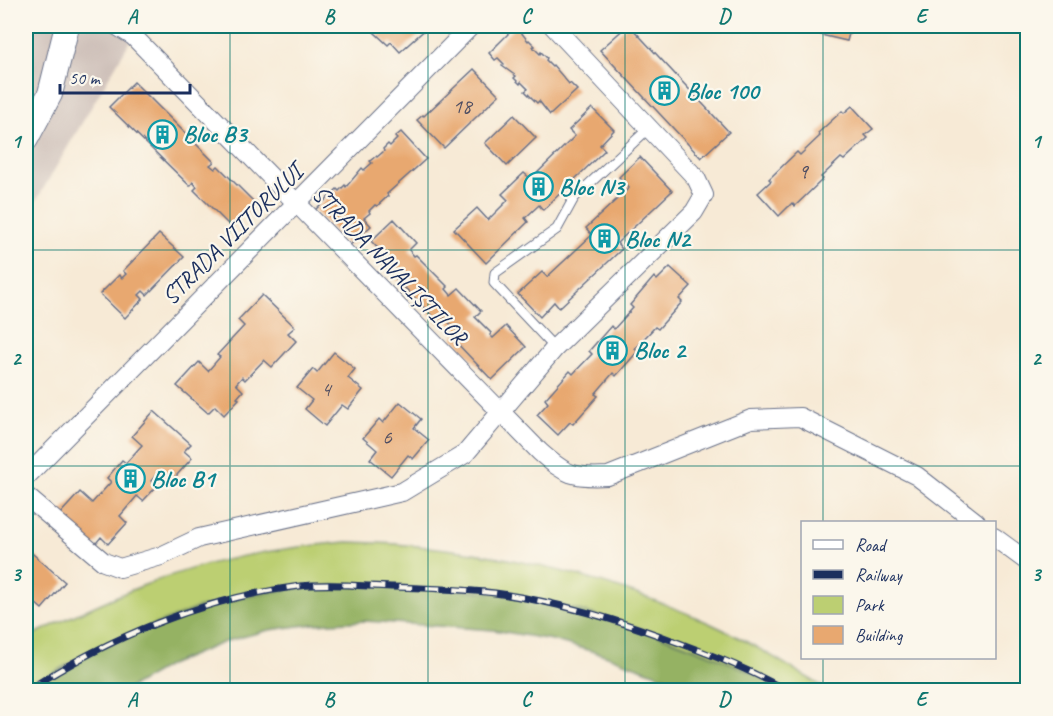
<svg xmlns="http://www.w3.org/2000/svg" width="1053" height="716" viewBox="0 0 1053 716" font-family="Caveat,sans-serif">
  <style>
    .industrial { fill: #cfc1ba }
    .green { fill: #bccf72; stroke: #6c7f68; stroke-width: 1.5 }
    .forest { fill: #95b264; stroke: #587061; stroke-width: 1.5 }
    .building { fill: #e8a870 }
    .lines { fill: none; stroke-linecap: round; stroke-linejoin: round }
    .service-casing { stroke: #687088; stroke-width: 11 }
    .minor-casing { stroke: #687088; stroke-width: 20 }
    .tertiary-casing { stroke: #687088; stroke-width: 26 }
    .service { stroke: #fff; stroke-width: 9 }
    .minor { stroke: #fff; stroke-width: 18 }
    .tertiary { stroke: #fff; stroke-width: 24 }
    .rail-casing { stroke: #1b2f5e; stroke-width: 7 }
    .rail { stroke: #fbf7ec; stroke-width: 4.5; stroke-dasharray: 14; stroke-linecap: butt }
    .grid { fill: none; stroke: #0f766e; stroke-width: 1.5; stroke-opacity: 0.55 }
    .labels { text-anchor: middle; stroke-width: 4.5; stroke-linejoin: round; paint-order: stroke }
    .number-label { font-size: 21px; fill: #4e4d62 }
    .culture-label { font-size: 24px; font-weight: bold; fill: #0d838f; stroke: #fbf7ec; text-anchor: start }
    .street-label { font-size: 24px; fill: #1b2f5e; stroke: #fbf7ec }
    .neatline { fill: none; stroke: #0f766e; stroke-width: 2 }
    .grid-label { font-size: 20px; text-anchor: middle; font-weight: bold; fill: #0f766e }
  </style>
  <rect width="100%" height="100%" fill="#fbf7ec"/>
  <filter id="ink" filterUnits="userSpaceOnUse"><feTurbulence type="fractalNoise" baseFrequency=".0167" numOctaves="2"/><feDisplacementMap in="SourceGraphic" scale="12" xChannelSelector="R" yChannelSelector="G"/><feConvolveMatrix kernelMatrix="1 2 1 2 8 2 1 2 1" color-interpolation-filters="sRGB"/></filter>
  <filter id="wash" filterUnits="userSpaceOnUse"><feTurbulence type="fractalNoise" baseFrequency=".008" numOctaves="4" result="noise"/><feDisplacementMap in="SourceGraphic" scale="24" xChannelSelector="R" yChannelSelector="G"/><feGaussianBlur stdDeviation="1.35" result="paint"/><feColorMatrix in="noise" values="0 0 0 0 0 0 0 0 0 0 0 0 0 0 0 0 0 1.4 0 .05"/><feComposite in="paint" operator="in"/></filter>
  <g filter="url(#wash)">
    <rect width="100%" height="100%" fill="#f7ead6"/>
    <path class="industrial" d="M26 26H139L36 201 26 207Z"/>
    <path class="green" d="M347 542C470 544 597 572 709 623 751 642 790 667 828 690H785L768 680 707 653 643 629 574 609 302 586 266 592 197 608 125 638 63 667 26 690V638C64 620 103 601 142 586 208 559 277 548 347 542Z"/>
    <path class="forest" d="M339 585C391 587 442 588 493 593 558 601 621 621 682 644 717 657 753 671 785 690H700L605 655 552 640 493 630 365 621 314 624 269 630 227 641 169 665 126 690H28C120 630 228 589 339 585Z"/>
    <g id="blocks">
      <g class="building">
        <path d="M375 26H429L400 52 391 42 388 45 374 32 378 29Z"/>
        <path d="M516 26 528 41 529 40 535 46 533 47 540 54 541 52 547 58 546 60 552 66 553 65 569 84 570 83 577 90 550 115 539 101 537 103 525 91 528 89 521 82 520 84 514 78 516 76 502 66 504 64 498 58 495 60 489 53Z"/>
        <path d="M627 26H630L729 132 701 158 600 50Z"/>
        <path d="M824 26H851L847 41 821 35Z"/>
        <path d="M474 69 499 95 444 148 417 120 423 115 424 116Z"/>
        <path d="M134 82 214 162 210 165 215 169 218 166 255 203 231 227 194 190 197 187 193 182 190 186 109 107Z"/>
        <path d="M852 106 873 129 865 135 868 138 844 160 841 158 821 177 823 179 795 206 792 203 779 216 758 193 771 181 769 179 797 152 800 155 820 136 818 133 842 111 844 113Z"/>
        <path d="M592 108 614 130 600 145 605 150 543 210 539 205 525 218 528 222 486 263 454 229 477 208 488 220 508 200 502 194 524 173 531 179 575 136 569 130Z"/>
        <path d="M514 115 536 138 507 166 485 143Z"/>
        <path d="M401 132 426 159 387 194 388 196 377 206 375 205 369 211 370 213 364 218 371 226 349 246 315 210 337 189 339 191 345 185 346 187 362 168 364 170 372 163 370 161 376 156 377 157 384 151 383 149 388 144 390 146 397 139 395 137Z"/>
        <path d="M640 157 672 191 617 243 622 249 559 308 554 302 540 317 518 294 542 272 547 277 592 235 586 228 629 188 619 177Z"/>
        <path d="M394 219 416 243 409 250 414 256 416 255 448 287 446 289 451 295 459 288 481 311 475 317 491 333 490 335 493 338 506 326 526 347 492 380 452 338 458 332 445 318 439 323 379 261 385 256 371 241Z"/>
        <path d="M159 234 184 257 147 295 143 291 139 295 143 299 125 318 100 294 119 275 122 278 126 274 123 271Z"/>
        <path d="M670 267 691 286 679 299 682 302 658 329 655 327 635 348 638 351 616 376 613 373 595 394 598 396 573 424 570 422 558 435 537 415 548 403 545 399 570 371 573 374 592 354 589 351 611 326 614 329 633 308 630 305 654 277 657 280Z"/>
        <path d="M262 295 295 327 288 333 296 341 272 367 264 360 245 380 242 377 236 384 243 391 237 398 239 399 224 415 215 406 208 413 177 386 199 362 208 371 220 357 217 355 244 326 238 320Z"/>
        <path d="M334 352 355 369 348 378 363 390 348 409 342 405 325 426 305 409 312 400 297 388 313 369 317 373Z"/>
        <path d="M400 402 421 419 414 428 429 440 413 459 408 455 391 476 370 459 377 450 363 438 379 419 383 423Z"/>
        <path d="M154 411 191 444 184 451 192 458 169 484 157 474 151 481 157 486 143 501 137 496 120 516 127 523 108 544 101 537 93 547 58 516 80 492 92 503 111 482 107 478 122 460 126 463 142 445 132 436Z"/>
        <path d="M26 548 65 582 42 609 26 595Z"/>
      </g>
    </g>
  </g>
  <g filter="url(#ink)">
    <use href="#blocks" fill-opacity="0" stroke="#687088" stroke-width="1.5"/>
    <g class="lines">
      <defs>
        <path id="service" d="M555 348 494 283 495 273 557 229 574 198 649 128"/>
        <g id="minor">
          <path d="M117 26 133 36 540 452C566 475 573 478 608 476L751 419 800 417 917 476 976 522"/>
          <path d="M26 477 471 26"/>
          <path d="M26 496 104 562 120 568 161 556 199 538 402 492 465 454 555 348 694 212 704 195 696 178 553 26"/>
          <path d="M994 537 1028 562"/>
        </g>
        <path id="tertiary" d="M26 139 50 94 67 26"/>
      </defs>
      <use href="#service" class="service-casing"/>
      <use href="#minor" class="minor-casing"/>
      <use href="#tertiary" class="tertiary-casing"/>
      <use href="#service" class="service"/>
      <use href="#minor" class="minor"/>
      <use href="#tertiary" class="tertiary"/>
      <defs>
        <path id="rail" d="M28 690C109 637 204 598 300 586 330 583 361 586 391 587 425 588 460 589 495 593 559 602 622 621 682 644 717 657 753 671 785 690"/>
      </defs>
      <use href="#rail" class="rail-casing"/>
      <use href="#rail" class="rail"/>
    </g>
  </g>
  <path class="grid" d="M230 26V690M428 26V690M625 26V690M823 26V522M26 250H1028M26 466H1028M823 658V690"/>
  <defs>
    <symbol id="building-ring" viewBox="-11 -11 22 22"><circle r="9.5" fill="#fbf7ec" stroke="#0f9aa8" stroke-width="1.5"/><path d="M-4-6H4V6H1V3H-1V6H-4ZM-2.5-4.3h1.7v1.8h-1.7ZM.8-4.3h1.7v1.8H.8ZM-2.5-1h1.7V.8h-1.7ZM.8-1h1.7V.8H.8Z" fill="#0f9aa8"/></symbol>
  </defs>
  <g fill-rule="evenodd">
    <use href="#building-ring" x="648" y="74" width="33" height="33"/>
    <use href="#building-ring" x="146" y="118" width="33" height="33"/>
    <use href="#building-ring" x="522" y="170" width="33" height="33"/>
    <use href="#building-ring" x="588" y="222" width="33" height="33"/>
    <use href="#building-ring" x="596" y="334" width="33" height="33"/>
    <use href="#building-ring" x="114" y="462" width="33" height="33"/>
  </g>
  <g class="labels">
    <g class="number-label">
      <text x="462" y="113">18</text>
      <text x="803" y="178">9</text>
      <text x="326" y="396">4</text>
      <text x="387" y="444">6</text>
    </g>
    <g class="culture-label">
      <text x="686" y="99">Bloc 100</text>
      <text x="183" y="142">Bloc B3</text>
      <text x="559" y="195">Bloc N3</text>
      <text x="625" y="247">Bloc N2</text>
      <text x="634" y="358">Bloc 2</text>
      <text x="151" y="487">Bloc B1</text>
    </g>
    <g class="street-label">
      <text transform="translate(232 234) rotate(-45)" y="8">STRADA VIITORULUI</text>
      <text transform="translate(390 265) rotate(46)" y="8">STRADA NAVALIȘTILOR</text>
    </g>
  </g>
  <rect width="1053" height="716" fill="none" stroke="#fbf7ec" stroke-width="66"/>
  <rect x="801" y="521" width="195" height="138" fill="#fbf7ec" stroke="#a1a7b3" stroke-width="1.5"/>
  <rect x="813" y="540" width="30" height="9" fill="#ffffff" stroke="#a1a7b3" stroke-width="1.5"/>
  <text x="855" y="551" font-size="18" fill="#1b2f5e">Road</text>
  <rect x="813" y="570" width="30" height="9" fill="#1b2f5e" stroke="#a1a7b3" stroke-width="1.5"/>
  <text x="855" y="581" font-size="18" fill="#1b2f5e">Railway</text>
  <rect x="813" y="596" width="30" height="18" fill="#bccf72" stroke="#a1a7b3" stroke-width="1.5"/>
  <text x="855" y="611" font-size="18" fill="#1b2f5e">Park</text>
  <rect x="813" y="626" width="30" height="18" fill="#e8a870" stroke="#a1a7b3" stroke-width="1.5"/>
  <text x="855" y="641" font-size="18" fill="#1b2f5e">Building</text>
  <path d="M60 84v9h130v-9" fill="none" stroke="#1b2f5e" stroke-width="3"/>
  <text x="69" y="84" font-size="18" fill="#1b2f5e" stroke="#fbf7ec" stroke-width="4.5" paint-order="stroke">50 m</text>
  <rect x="33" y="33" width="987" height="650" class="neatline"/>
  <g class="grid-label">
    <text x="132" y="23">A</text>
    <text x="329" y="23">B</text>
    <text x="526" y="23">C</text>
    <text x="724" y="23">D</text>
    <text x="921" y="23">E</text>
    <text x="16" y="148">1</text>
    <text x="1036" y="148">1</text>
    <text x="16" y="365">2</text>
    <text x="1036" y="365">2</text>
    <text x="16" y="581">3</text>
    <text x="1036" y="581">3</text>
    <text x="132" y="706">A</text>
    <text x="329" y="706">B</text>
    <text x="526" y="706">C</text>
    <text x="724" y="706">D</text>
    <text x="921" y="706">E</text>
  </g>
</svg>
